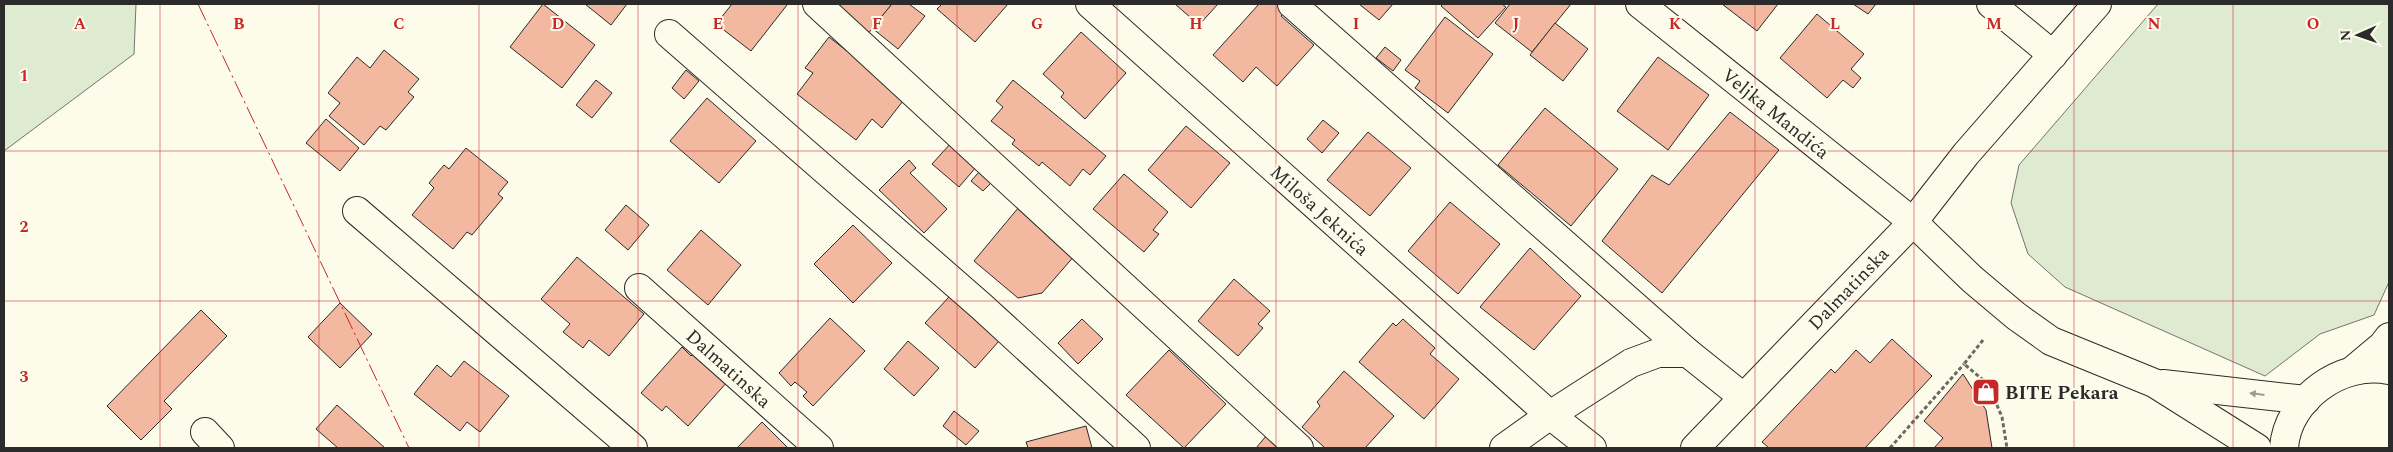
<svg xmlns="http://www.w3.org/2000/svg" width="2393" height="452" viewBox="0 0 2393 452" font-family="Spectral,serif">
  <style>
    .green { fill: #deebd1; stroke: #74746e }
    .building { fill: #f2b8a0; stroke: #2b2b2b }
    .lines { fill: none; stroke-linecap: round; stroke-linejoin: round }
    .minor-casing { stroke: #2b2b2b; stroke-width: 30 }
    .tertiary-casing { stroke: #2b2b2b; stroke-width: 30 }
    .path { stroke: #6a6964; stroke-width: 3; stroke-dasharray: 4 2.5; stroke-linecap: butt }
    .minor { stroke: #fdfbea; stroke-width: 28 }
    .tertiary { stroke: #fdfbea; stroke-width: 28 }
    .power { stroke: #c62828; stroke-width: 1; stroke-dasharray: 18 4 2.5 4; stroke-linecap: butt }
    .oneway { fill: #9e9d94 }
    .grid { fill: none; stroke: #c62828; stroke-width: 1; stroke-opacity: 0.55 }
    .labels { text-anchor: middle; stroke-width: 4; stroke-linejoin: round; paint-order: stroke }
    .street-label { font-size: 19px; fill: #2b2b2b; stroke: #fdfbea }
    .poi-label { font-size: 19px; font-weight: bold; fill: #2b2b2b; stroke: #fdfbea; text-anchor: start }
    .grid-label { font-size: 16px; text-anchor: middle; font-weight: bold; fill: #c62828; stroke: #fdfbea; stroke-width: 4; stroke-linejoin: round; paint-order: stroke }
  </style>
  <rect width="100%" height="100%" fill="#fdfbea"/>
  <g class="green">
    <path d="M4 4H136L134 54 4 151Z"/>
    <path d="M2158 4H2389V282L2374 315 2320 334 2265 376 2065 287 2028 254 2011 203 2019 165Z"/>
  </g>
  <g class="building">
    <path d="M543 4 595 45 562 88 510 47Z"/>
    <path d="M585 4H627L611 25Z"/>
    <path d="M732 4H786L787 5 751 51 716 24Z"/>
    <path d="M819 4H892L863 40Z"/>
    <path d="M892 4H909L925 16 898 49 872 28Z"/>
    <path d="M942 4H1008L975 42 937 9Z"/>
    <path d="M1175 4H1218L1199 25Z"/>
    <path d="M1259 4H1276L1285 12 1281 16 1314 45 1277 86 1256 67 1243 82 1213 55Z"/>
    <path d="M1359 4H1393L1379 20Z"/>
    <path d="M1443 4H1502L1506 7 1478 38 1441 6Z"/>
    <path d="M1510 4H1571L1532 52 1495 23Z"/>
    <path d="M1722 4H1778L1757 31Z"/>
    <path d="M1853 4H1876L1868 14Z"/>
    <path d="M1817 14 1864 54 1851 69 1861 78 1853 88 1843 80 1827 98 1780 58Z"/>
    <path d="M1445 17 1493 54 1448 113 1415 88 1420 81 1405 70Z"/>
    <path d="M1555 23 1588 49 1563 81 1530 55Z"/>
    <path d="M1081 32 1126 73 1085 119 1061 97 1064 93 1043 74Z"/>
    <path d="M829 37 906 97 882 128 872 119 856 140 797 94 813 73 805 68Z"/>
    <path d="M1385 47 1401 60 1393 71 1376 58Z"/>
    <path d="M384 50 419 79 408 92 414 97 386 130 380 126 364 145 329 116 340 103 328 93 357 57 370 68Z"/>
    <path d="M1658 57 1709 95 1668 150 1617 111Z"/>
    <path d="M686 70 699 81 684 99 672 88Z"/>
    <path d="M596 80 612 93 592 118 576 105Z"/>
    <path d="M1013 80 1106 156 1090 175 1083 169 1070 186 1042 162 1039 166 1012 144 1015 140 991 121 1003 107 996 101Z"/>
    <path d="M707 98 756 141 719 183 670 141Z"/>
    <path d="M1545 108 1618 169 1571 226 1498 165Z"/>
    <path d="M1730 112 1779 150 1662 293 1602 241 1652 175 1669 185Z"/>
    <path d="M326 119 359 148 340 171 306 143Z"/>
    <path d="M1323 120 1339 133 1322 153 1307 139Z"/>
    <path d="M1186 126 1230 163 1191 208 1148 170Z"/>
    <path d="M1368 132 1411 168 1370 216 1327 180Z"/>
    <path d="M951 143 977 166 959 187 932 164Z"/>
    <path d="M466 148 508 182 498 194 503 198 472 235 467 232 453 249 412 215 434 188 429 183 444 165 449 169Z"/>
    <path d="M909 160 916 168 910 173 947 209 924 233 879 190Z"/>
    <path d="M979 172 992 182 983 191 971 181Z"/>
    <path d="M1124 174 1168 212 1153 230 1159 234 1144 252 1093 209Z"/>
    <path d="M1450 202 1500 244 1458 294 1408 251Z"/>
    <path d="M626 205 649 225 628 250 605 230Z"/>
    <path d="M1019 207 1076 254 1042 293 1018 298 974 261Z"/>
    <path d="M853 225 892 263 853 303 814 264Z"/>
    <path d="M701 230 741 265 708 305 667 270Z"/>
    <path d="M1530 248 1581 296 1534 350 1480 307Z"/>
    <path d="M577 257 644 314 609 356 589 340 583 348 563 332 570 324 541 299Z"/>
    <path d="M1234 279 1270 311 1258 324 1263 328 1238 356 1198 321Z"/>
    <path d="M958 287 1007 332 975 368 925 323Z"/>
    <path d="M340 303 372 334 340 368 308 337Z"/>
    <path d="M201 310 227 336 164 401 172 409 141 440 107 406Z"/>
    <path d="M830 318 865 351 813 406 803 396 807 392 795 382 791 386 779 373Z"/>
    <path d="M1082 319 1103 339 1078 364 1058 343Z"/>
    <path d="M1403 319 1435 348 1430 354 1459 379 1424 419 1359 362 1393 323 1396 326Z"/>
    <path d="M1892 339 1932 376 1865 448H1769L1762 442 1831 369 1835 373 1856 350 1870 363Z"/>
    <path d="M908 341 939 368 914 396 884 369Z"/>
    <path d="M682 347 691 356 695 352 728 381 688 426 666 406 662 411 641 393Z"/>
    <path d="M1169 350 1226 404 1184 448 1126 395Z"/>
    <path d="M464 361 509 396 480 432 467 422 460 431 414 394 437 365 451 377Z"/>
    <path d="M1344 371 1394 416 1365 448H1325L1302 427 1320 406 1317 402Z"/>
    <path d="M1963 374 1986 410 1992 448H1934L1943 438 1924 421Z"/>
    <path d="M337 405 385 448H338L316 429Z"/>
    <path d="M954 411 979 431 966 445 943 426Z"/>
    <path d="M762 422 788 448H737Z"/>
    <path d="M1086 426 1092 448H1028L1026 442Z"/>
    <path d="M1267 435 1282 448H1256Z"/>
  </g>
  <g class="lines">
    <defs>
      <g id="minor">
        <path d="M817 4 1299 448"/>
        <path d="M1090 4 1550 415 1592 448"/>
        <path d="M1292 4 1688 353"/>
        <path d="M1640 4 1913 222"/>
        <path d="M1991 4 2053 55"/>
        <path d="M669 34 981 306 1136 448"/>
        <path d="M357 211 633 448"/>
        <path d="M639 288 819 448"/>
        <path d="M2352 371 2383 345 2389 337"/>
        <path d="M205 432 220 448"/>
        <path d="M1504 448 1550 415 1631 363 1658 353H1688L1743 397"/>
      </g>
      <g id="tertiary">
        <path d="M1913 222 1972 279 2016 316 2051 341 2154 383 2257 448"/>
        <path d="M2163 384 2306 400"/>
        <path d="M1695 448 1913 222 1966 154 2097 4"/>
        <path d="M2284 448C2287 399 2342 360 2389 370"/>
      </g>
    </defs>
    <use href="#minor" class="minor-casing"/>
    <use href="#tertiary" class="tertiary-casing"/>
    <g class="path">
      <path d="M1983 340 1964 364 1988 384 2002 417 2007 448"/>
      <path d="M1890 448 1964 364"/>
    </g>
    <use href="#minor" class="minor"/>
    <use href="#tertiary" class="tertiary"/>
    <path class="power" d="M198 4 409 448"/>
  </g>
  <defs><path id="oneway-solid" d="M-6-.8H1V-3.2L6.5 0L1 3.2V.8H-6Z" transform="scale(1.25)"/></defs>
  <use class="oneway" href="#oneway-solid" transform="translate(2257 394) rotate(-173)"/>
  <path class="grid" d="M160 4V448M319 4V448M479 4V448M638 4V448M798 4V448M957 4V448M1117 4V448M1276 4V448M1436 4V448M1595 4V448M1755 4V448M1914 4V448M2074 4V448M2233 4V448M4 151H2389M4 301H2389"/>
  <defs>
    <symbol id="shop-square" viewBox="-11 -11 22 22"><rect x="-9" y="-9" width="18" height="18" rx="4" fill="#c62828" stroke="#fdfbea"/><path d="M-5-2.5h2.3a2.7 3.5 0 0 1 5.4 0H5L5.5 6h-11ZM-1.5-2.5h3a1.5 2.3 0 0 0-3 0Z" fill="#fff"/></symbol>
  </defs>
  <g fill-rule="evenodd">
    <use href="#shop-square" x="1970" y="376" width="32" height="32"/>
  </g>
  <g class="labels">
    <g class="street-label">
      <text transform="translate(1776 113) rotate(39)" y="7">Veljka Mandića</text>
      <text transform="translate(1320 210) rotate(42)" y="7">Miloša Jeknića</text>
      <text transform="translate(1848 288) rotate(-46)" y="7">Dalmatinska</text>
      <text transform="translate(729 368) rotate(42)" y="7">Dalmatinska</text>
    </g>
    <g class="poi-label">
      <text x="2005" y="399">BITE Pekara</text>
    </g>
  </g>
  <g class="grid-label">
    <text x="80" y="29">A</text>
    <text x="239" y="29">B</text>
    <text x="399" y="29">C</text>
    <text x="558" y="29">D</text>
    <text x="718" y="29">E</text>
    <text x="877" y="29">F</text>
    <text x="1037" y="29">G</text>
    <text x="1196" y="29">H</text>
    <text x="1356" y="29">I</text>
    <text x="1516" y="29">J</text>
    <text x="1675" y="29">K</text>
    <text x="1835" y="29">L</text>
    <text x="1994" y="29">M</text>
    <text x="2154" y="29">N</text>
    <text x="2313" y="29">O</text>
    <text x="24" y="81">1</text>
    <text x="24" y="232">2</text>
    <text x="24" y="382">3</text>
  </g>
  <rect width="2393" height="452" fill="none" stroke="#2b2b2b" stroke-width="10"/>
  <g transform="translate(2358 35) rotate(268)" stroke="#fdfbea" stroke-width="4" paint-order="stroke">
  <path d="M0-4L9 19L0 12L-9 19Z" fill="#2b2b2b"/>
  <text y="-8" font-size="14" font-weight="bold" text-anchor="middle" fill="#2b2b2b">N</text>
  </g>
</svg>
